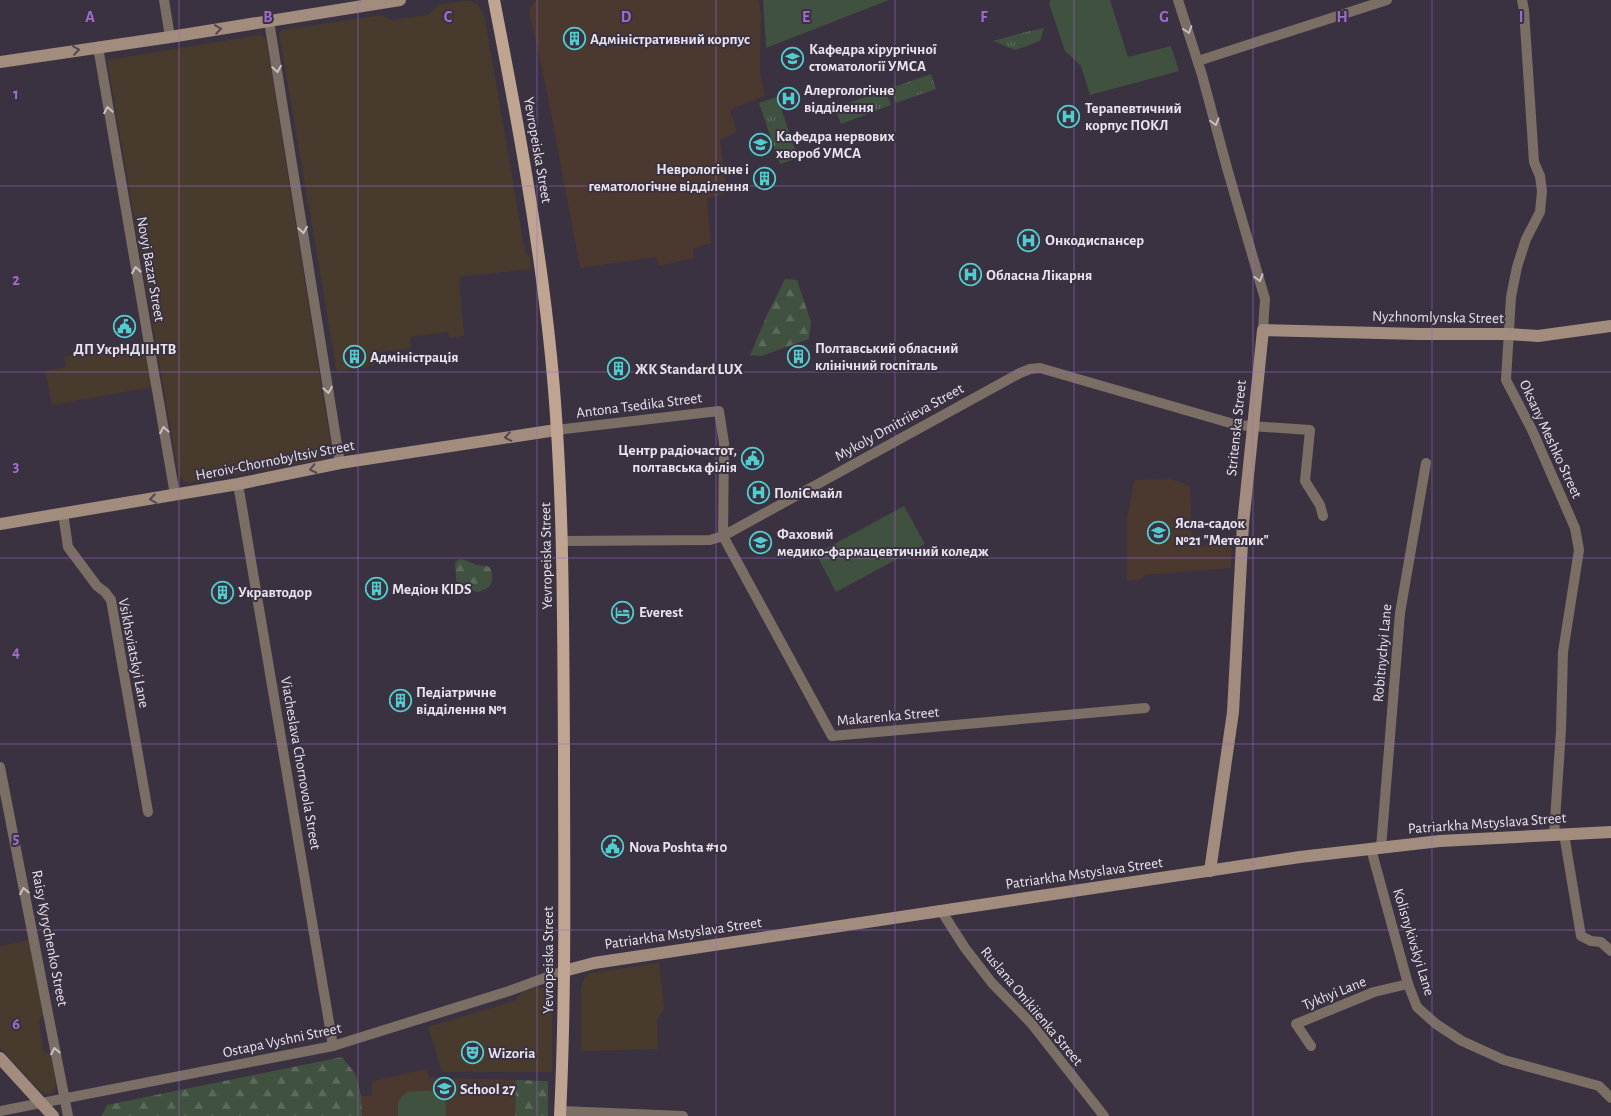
<svg xmlns="http://www.w3.org/2000/svg" width="1611" height="1116" viewBox="0 0 1611 1116" font-family="'Alegreya Sans',sans-serif">
  <style>
    .commercial { fill: #483b2d }
    .education { fill: #4b3930 }
    .grass { fill: url(#grass-tufts) }
    .forest { fill: url(#forest-firs) }
    .park { fill: #41513f }
    .lines { fill: none; stroke-linecap: round; stroke-linejoin: round }
    .street { stroke: #7b6e65; stroke-width: 10 }
    .secondary { stroke: #a28c7e; stroke-width: 12 }
    .primary { stroke: #c0a492; stroke-width: 12 }
    .oneway { stroke: #544850 }
    .oneway2 { stroke: #c7c0c4 }
    .grid { fill: none; stroke: #a16ccf; stroke-width: 1; stroke-opacity: 0.55 }
    .labels { text-anchor: middle; stroke-width: 4; stroke-linejoin: round; paint-order: stroke }
    .poi-label { font-size: 15px; font-weight: bold; fill: #e8e3ed; stroke: #3a3241; text-anchor: start }
    .street-label { font-size: 15px; fill: #e8e3ed; stroke: #3a3241 }
    .grid-label { font-size: 16px; text-anchor: middle; font-weight: bold; fill: #a16ccf; stroke: #3a3241; stroke-width: 4; stroke-linejoin: round; paint-order: stroke }
  </style>
  <defs>
    <pattern id="grass-tufts" width="24" height="20" patternUnits="userSpaceOnUse" patternTransform="scale(1.25)"><rect width="24" height="20" fill="#41513f"/><path d="M3 7l-1-3M5 7V3M7 7l1-3M15 17l-1-3M17 17v-4M19 17l1-3" fill="none" stroke="#5c6a5b"/></pattern>
    <pattern id="forest-firs" width="22" height="20" patternUnits="userSpaceOnUse" patternTransform="scale(1.25)"><rect width="22" height="20" fill="#41513f"/><path d="M5 1l3.5 6h-7zM16 11l3.5 6h-7z" fill="#5c6a5b"/></pattern>
  </defs>
  <rect width="100%" height="100%" fill="#3a3241"/>
  <g class="commercial">
    <path d="M464 1H470L477 4 483 13 486 25 525 252 530 257 532 269 459 277 464 336 449 338 448 332 410 337 411 348 375 353 376 362 374 365 337 372 279 33 282 30 382 15 391 20 428 15 438 5Z"/>
    <path d="M260 35 266 38 331 446 330 454 324 459 190 483 184 481 179 477 107 60Z"/>
    <path d="M144 343 152 387 52 405 45 371 66 367 64 357Z"/>
    <path d="M29 940 43 1015 39 1020 43 1051 51 1055 56 1081 55 1089 51 1093 47 1094 40 1091 0 1048V946Z"/>
    <path d="M659 963 664 1009 657 1019 658 1049 581 1051V987L585 977 590 973Z"/>
    <path d="M537 987 544 988 552 998V1072H442L428 1027 514 1001 522 992Z"/>
  </g>
  <g class="education">
    <path d="M536 0H759L761 16 760 72 765 96 730 110 737 132 720 140 727 193 707 199 711 243 693 249 694 258 659 266 656 257 580 268 548 97 529 10Z"/>
    <path d="M1171 479 1190 486 1192 545 1232 544 1231 568 1145 575 1142 579 1127 581V520L1134 480Z"/>
    <path d="M426 1069 429 1078 516 1080 515 1116H362L361 1096H372V1081Z"/>
  </g>
  <g class="grass">
    <path d="M1044 28 1040 41 1015 50 993 41 1025 32Z"/>
    <path d="M931 74 936 89 896 103 891 88Z"/>
    <path d="M885 90 891 105 841 124 835 108Z"/>
    <path d="M777 97 798 158 780 164 759 103Z"/>
  </g>
  <g class="forest">
    <path d="M785 279 797 280 811 322 809 339 761 356 750 355 767 315Z"/>
    <path d="M460 559C466 560 471 563 477 565 480 566 486 565 489 567 494 572 493 583 489 587L479 592 457 588 455 564V562Z"/>
    <path d="M342 1057 356 1075 361 1096 362 1116H102L107 1105Z"/>
    <path d="M516 1080 548 1081V1116H515Z"/>
  </g>
  <g class="park">
    <path d="M763 0H889L766 48Z"/>
    <path d="M1051 0H1110L1128 57 1171 46 1179 71 1090 95 1081 66 1065 51 1049 3Z"/>
    <path d="M904 506 925 544 836 592 816 554Z"/>
    <path d="M408 1092C418 1091 438 1088 444 1099 447 1104 446 1111 446 1116H398C398 1105 397 1097 408 1092Z"/>
  </g>
  <g class="lines">
    <g class="street">
      <path d="M164 0 170 37"/>
      <path d="M1178 0 1202 75 1227 168 1265 299 1263 330"/>
      <path d="M1522 0 1524 10 1534 162 1540 176 1542 191 1540 212 1526 239 1517 267 1511 297 1506 380 1532 430 1568 512 1575 528 1579 550 1563 652 1561 730 1554 835"/>
      <path d="M269 21 340 463"/>
      <path d="M98 47 175 495"/>
      <path d="M1198 61 1387 0"/>
      <path d="M556 430 719 411 724 443 723 536 832 736 1145 708"/>
      <path d="M238 484 333 1046"/>
      <path d="M63 513 68 547 97 586 105 592 111 600 148 812"/>
      <path d="M562 541 710 540 723 536 1020 373 1030 369 1040 368 1237 425 1310 430 1305 481 1320 505 1323 516"/>
      <path d="M0 767 68 1116"/>
      <path d="M1564 834 1581 936 1591 941 1601 942 1611 951"/>
      <path d="M1381 848 1400 613 1426 463"/>
      <path d="M1371 849 1408 984 1417 1007 1436 1024 1462 1041 1504 1060 1599 1086 1611 1098"/>
      <path d="M942 912 965 948 992 983 1031 1023 1104 1116"/>
      <path d="M1311 1046 1296 1024 1374 992 1408 984"/>
      <path d="M0 1111 333 1046 509 991 564 971"/>
      <path d="M561 1111 683 1116"/>
    </g>
    <g class="secondary">
      <path d="M0 62 170 37 400 0"/>
      <path d="M0 524 238 484 340 463 556 430"/>
      <path d="M1210 871 1233 712 1243 524 1263 330 1419 334H1509L1538 336 1611 326"/>
      <path d="M564 971 594 963 1300 857 1440 841 1611 832"/>
      <path d="M0 1058 53 1116"/>
    </g>
    <path class="primary" d="M494 0C517 118 539 236 551 356 564 487 563 619 564 750 564 872 566 994 560 1116"/>
  </g>
  <defs><path id="oneway-chevron" d="M-2-3.5L2.5 0L-2 3.5" fill="none" stroke-width="1.6" stroke-linecap="round" stroke-linejoin="round" transform="scale(1.25)"/></defs>
  <g class="oneway">
    <use href="#oneway-chevron" transform="translate(218 29) rotate(-9)"/>
    <use href="#oneway-chevron" transform="translate(76 50) rotate(-8)"/>
    <use href="#oneway-chevron" transform="translate(508 437) rotate(171)"/>
    <use href="#oneway-chevron" transform="translate(313 469) rotate(168)"/>
    <use href="#oneway-chevron" transform="translate(153 499) rotate(171)"/>
  </g>
  <g class="oneway2">
    <use href="#oneway-chevron" transform="translate(1188 30) rotate(72)"/>
    <use href="#oneway-chevron" transform="translate(277 69) rotate(81)"/>
    <use href="#oneway-chevron" transform="translate(108 110) rotate(-100)"/>
    <use href="#oneway-chevron" transform="translate(1215 122) rotate(75)"/>
    <use href="#oneway-chevron" transform="translate(303 230) rotate(81)"/>
    <use href="#oneway-chevron" transform="translate(136 270) rotate(-100)"/>
    <use href="#oneway-chevron" transform="translate(1259 278) rotate(74)"/>
    <use href="#oneway-chevron" transform="translate(328 390) rotate(81)"/>
    <use href="#oneway-chevron" transform="translate(164 430) rotate(-100)"/>
    <use href="#oneway-chevron" transform="translate(24 891) rotate(-101)"/>
    <use href="#oneway-chevron" transform="translate(55 1051) rotate(-101)"/>
  </g>
  <path class="grid" d="M179 0V1116M358 0V1116M537 0V1116M716 0V1116M895 0V1116M1074 0V1116M1253 0V1116M1432 0V1116M0 186H1611M0 372H1611M0 558H1611M0 744H1611M0 930H1611"/>
  <defs>
    <symbol id="building-ring" viewBox="-11 -11 22 22"><circle r="9.5" fill="#3a3241" stroke="#52cdcf" stroke-width="1.5"/><path d="M-4-6H4V6H1V3H-1V6H-4ZM-2.5-4.3h1.7v1.8h-1.7ZM.8-4.3h1.7v1.8H.8ZM-2.5-1h1.7V.8h-1.7ZM.8-1h1.7V.8H.8Z" fill="#52cdcf"/></symbol>
    <symbol id="university-ring" viewBox="-11 -11 22 22"><circle r="9.5" fill="#3a3241" stroke="#52cdcf" stroke-width="1.5"/><path d="M0-5L7-2L0 1L-7-2ZM-4 1L0 2.5L4 1V4Q0 6-4 4Z" fill="#52cdcf"/></symbol>
    <symbol id="hospital-ring" viewBox="-11 -11 22 22"><circle r="9.5" fill="#3a3241" stroke="#52cdcf" stroke-width="1.5"/><path d="M-5-5h3v3.5h4V-5h3V5h-3V1.5h-4V5h-3Z" fill="#52cdcf"/></symbol>
    <symbol id="civic-ring" viewBox="-11 -11 22 22"><circle r="9.5" fill="#3a3241" stroke="#52cdcf" stroke-width="1.5"/><path d="M-.6-6.5H3V-4.5H.6V-3L4-1V1h2V6H-6V1h2V-1L-.6-3ZM-1.2 2.5V6h2.4V2.5Z" fill="#52cdcf"/></symbol>
    <symbol id="school-ring" viewBox="-11 -11 22 22"><circle r="9.5" fill="#3a3241" stroke="#52cdcf" stroke-width="1.5"/><path d="M0-5L7-2L0 1L-7-2ZM-4 1L0 2.5L4 1V4Q0 6-4 4Z" fill="#52cdcf"/></symbol>
    <symbol id="hotel-ring" viewBox="-11 -11 22 22"><circle r="9.5" fill="#3a3241" stroke="#52cdcf" stroke-width="1.5"/><path d="M-6-4.5h1.5V1H6V5H4.5V3h-9V5H-6ZM-4 0a1.8 1.8 0 1 1 3.6 0ZM.5 0V-2.5h3Q6-2.5 6 0Z" fill="#52cdcf"/></symbol>
    <symbol id="theatre-ring" viewBox="-11 -11 22 22"><circle r="9.5" fill="#3a3241" stroke="#52cdcf" stroke-width="1.5"/><path d="M-5-5.5Q0-4 5-5.5V0Q5 5 0 6Q-5 5-5 0ZM-3.3-2.5H-1v1.5H-3.3ZM1-2.5H3.3v1.5H1ZM-2.8 1Q0 5.5 2.8 1Z" fill="#52cdcf"/></symbol>
  </defs>
  <g fill-rule="evenodd">
    <use href="#building-ring" x="562" y="26" width="25" height="25"/>
    <use href="#university-ring" x="780" y="46" width="25" height="25"/>
    <use href="#hospital-ring" x="776" y="86" width="25" height="25"/>
    <use href="#hospital-ring" x="1056" y="104" width="25" height="25"/>
    <use href="#university-ring" x="748" y="132" width="25" height="25"/>
    <use href="#building-ring" x="752" y="166" width="25" height="25"/>
    <use href="#hospital-ring" x="1016" y="228" width="25" height="25"/>
    <use href="#hospital-ring" x="958" y="262" width="25" height="25"/>
    <use href="#civic-ring" x="112" y="314" width="25" height="25"/>
    <use href="#building-ring" x="342" y="344" width="25" height="25"/>
    <use href="#building-ring" x="786" y="344" width="25" height="25"/>
    <use href="#building-ring" x="606" y="356" width="25" height="25"/>
    <use href="#civic-ring" x="740" y="446" width="25" height="25"/>
    <use href="#hospital-ring" x="746" y="480" width="25" height="25"/>
    <use href="#school-ring" x="1146" y="520" width="25" height="25"/>
    <use href="#university-ring" x="748" y="530" width="25" height="25"/>
    <use href="#building-ring" x="364" y="576" width="25" height="25"/>
    <use href="#building-ring" x="210" y="580" width="25" height="25"/>
    <use href="#hotel-ring" x="610" y="600" width="25" height="25"/>
    <use href="#building-ring" x="388" y="688" width="25" height="25"/>
    <use href="#civic-ring" x="600" y="834" width="25" height="25"/>
    <use href="#theatre-ring" x="460" y="1040" width="25" height="25"/>
    <use href="#school-ring" x="432" y="1076" width="25" height="25"/>
  </g>
  <g class="labels">
    <g class="poi-label">
      <text x="590" y="44">Адміністративний корпус</text>
      <text x="809" y="54">Кафедра хірургічної<tspan x="809" dy="17">стоматології УМСА</tspan></text>
      <text x="804" y="95">Алергологічне<tspan x="804" dy="17">відділення</tspan></text>
      <text x="1085" y="113">Терапевтичний<tspan x="1085" dy="17">корпус ПОКЛ</tspan></text>
      <text x="776" y="141">Кафедра нервових<tspan x="776" dy="17">хвороб УМСА</tspan></text>
      <text x="749" y="174" text-anchor="end">Неврологічне і<tspan x="749" dy="17">гематологічне відділення</tspan></text>
      <text x="1045" y="245">Онкодиспансер</text>
      <text x="986" y="280">Обласна Лікарня</text>
      <text x="815" y="353">Полтавський обласний<tspan x="815" dy="17">клінічний госпіталь</tspan></text>
      <text x="125" y="354" text-anchor="middle">ДП УкрНДІІНТВ</text>
      <text x="370" y="362">Адміністрація</text>
      <text x="635" y="374">ЖК Standard LUX</text>
      <text x="737" y="455" text-anchor="end">Центр радіочастот,<tspan x="737" dy="17">полтавська філія</tspan></text>
      <text x="774" y="498">ПоліСмайл</text>
      <text x="1175" y="528">Ясла-садок<tspan x="1175" dy="17">№21 "Метелик"</tspan></text>
      <text x="777" y="539">Фаховий<tspan x="777" dy="17">медико-фармацевтичний коледж</tspan></text>
      <text x="392" y="594">Медіон KIDS</text>
      <text x="238" y="597">Укравтодор</text>
      <text x="639" y="617">Everest</text>
      <text x="416" y="697">Педіатричне<tspan x="416" dy="17">відділення №1</tspan></text>
      <text x="629" y="852">Nova Poshta #10</text>
      <text x="488" y="1058">Wizoria</text>
      <text x="460" y="1094">School 27</text>
    </g>
    <g class="street-label">
      <text transform="translate(538 150) rotate(80)" y="5">Yevropeiska Street</text>
      <text transform="translate(151 269) rotate(80)" y="5">Novyi Bazar Street</text>
      <text transform="translate(1438 317) rotate(1)" y="5">Nyzhnomlynska Street</text>
      <text transform="translate(639 405) rotate(-7)" y="5">Antona Tsedika Street</text>
      <text transform="translate(899 422) rotate(-29)" y="5">Mykoly Dmitriieva Street</text>
      <text transform="translate(1236 428) rotate(-84)" y="5">Stritenska Street</text>
      <text transform="translate(1551 439) rotate(65)" y="5">Oksany Meshko Street</text>
      <text transform="translate(275 460) rotate(-11)" y="5">Heroiv-Chornobyltsiv Street</text>
      <text transform="translate(546 556) rotate(-91)" y="5">Yevropeiska Street</text>
      <text transform="translate(134 653) rotate(79)" y="5">Vsikhsviatskyi Lane</text>
      <text transform="translate(1382 653) rotate(-85)" y="5">Robitnychyi Lane</text>
      <text transform="translate(888 716) rotate(-5)" y="5">Makarenka Street</text>
      <text transform="translate(301 763) rotate(80)" y="5">Viacheslava Chornovola Street</text>
      <text transform="translate(1487 823) rotate(-4)" y="5">Patriarkha Mstyslava Street</text>
      <text transform="translate(1084 873) rotate(-8)" y="5">Patriarkha Mstyslava Street</text>
      <text transform="translate(683 933) rotate(-8)" y="5">Patriarkha Mstyslava Street</text>
      <text transform="translate(50 938) rotate(79)" y="5">Raisy Kyrychenko Street</text>
      <text transform="translate(1414 942) rotate(73)" y="5">Kolisnykivskyi Lane</text>
      <text transform="translate(548 960) rotate(-90)" y="5">Yevropeiska Street</text>
      <text transform="translate(1334 993) rotate(-22)" y="5">Tykhyi Lane</text>
      <text transform="translate(1032 1006) rotate(50)" y="5">Ruslana Onikiienka Street</text>
      <text transform="translate(282 1040) rotate(-12)" y="5">Ostapa Vyshni Street</text>
    </g>
  </g>
  <g class="grid-label">
    <text x="90" y="22">A</text>
    <text x="268" y="22">B</text>
    <text x="448" y="22">C</text>
    <text x="626" y="22">D</text>
    <text x="806" y="22">E</text>
    <text x="984" y="22">F</text>
    <text x="1164" y="22">G</text>
    <text x="1342" y="22">H</text>
    <text x="1521" y="22">I</text>
    <text x="16" y="99">1</text>
    <text x="16" y="285">2</text>
    <text x="16" y="471">3</text>
    <text x="16" y="657">4</text>
    <text x="16" y="843">5</text>
    <text x="16" y="1029">6</text>
  </g>
</svg>
